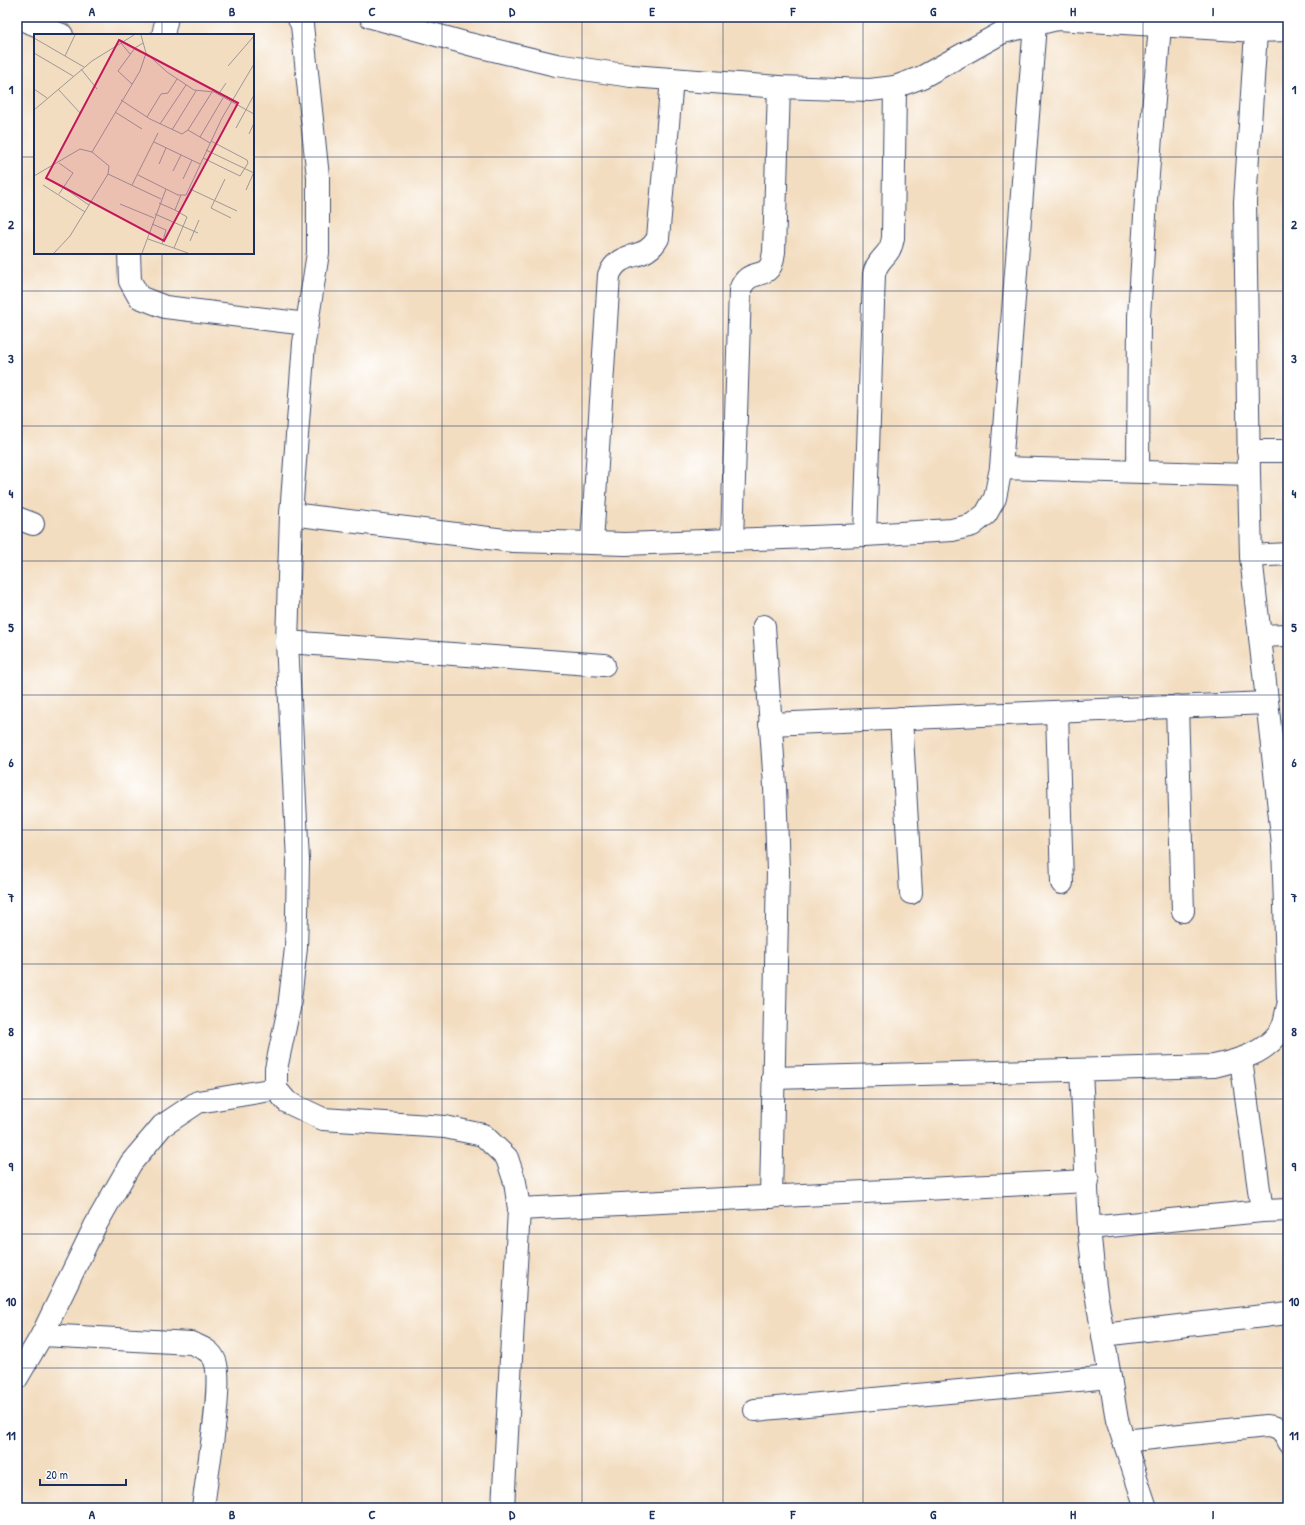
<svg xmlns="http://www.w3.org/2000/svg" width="1305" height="1525" viewBox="0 0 1305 1525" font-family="'Patrick Hand',sans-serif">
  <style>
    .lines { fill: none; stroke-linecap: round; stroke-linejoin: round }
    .minor-casing { stroke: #3b496d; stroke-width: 24 }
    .minor { stroke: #fff; stroke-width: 22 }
    .grid { fill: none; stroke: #1b2f5e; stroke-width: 1; stroke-opacity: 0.55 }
    .inset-road { fill: none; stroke: #9d9799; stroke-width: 1 }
    .view { fill: #c2185b; fill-opacity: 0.15; stroke: #c2185b; stroke-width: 2 }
    .inset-edge { fill: none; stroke: #1b2f5e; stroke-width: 2 }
    .neatline { fill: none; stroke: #1b2f5e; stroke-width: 1.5 }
    .grid-label { font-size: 13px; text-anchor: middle; font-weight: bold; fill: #1b2f5e }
  </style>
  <rect width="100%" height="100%" fill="#fff"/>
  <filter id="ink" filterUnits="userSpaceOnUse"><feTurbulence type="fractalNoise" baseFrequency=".025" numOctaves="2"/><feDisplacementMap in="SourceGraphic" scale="8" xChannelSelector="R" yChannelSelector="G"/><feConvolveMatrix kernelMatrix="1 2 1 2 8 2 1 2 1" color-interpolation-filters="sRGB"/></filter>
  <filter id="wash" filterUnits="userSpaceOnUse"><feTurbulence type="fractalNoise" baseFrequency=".012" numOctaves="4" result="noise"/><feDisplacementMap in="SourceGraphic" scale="16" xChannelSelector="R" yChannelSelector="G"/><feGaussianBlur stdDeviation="0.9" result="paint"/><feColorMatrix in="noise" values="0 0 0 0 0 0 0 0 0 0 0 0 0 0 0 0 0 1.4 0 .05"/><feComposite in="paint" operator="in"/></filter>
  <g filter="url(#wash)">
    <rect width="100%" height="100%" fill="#f3ddc0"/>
  </g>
  <g filter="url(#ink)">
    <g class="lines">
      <defs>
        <g id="minor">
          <path d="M298 17 302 25 318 177V253L304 343 291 514 287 642 298 861 297 914 296 948 289 1008 276 1069V1089L287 1102 323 1119 445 1127 483 1135 507 1158 515 1182 519 1209 503 1508"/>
          <path d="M371 17 469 44 556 65 631 76 779 87 870 90 895 87 922 77 1003 32 1057 19 1256 31 1288 30"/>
          <path d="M1257 17 1245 202 1249 475 1251 556 1283 845 1288 998"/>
          <path d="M26 21 62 35"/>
          <path d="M163 35 167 17"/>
          <path d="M129 253 130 281 139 297 165 307 307 324"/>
          <path d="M1248 451H1288"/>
          <path d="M1001 468 1249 475"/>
          <path d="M1138 471 1139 317 1146 199 1160 25"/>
          <path d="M291 514 513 541 592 543 625 544 865 535 952 530 972 525 986 514 995 498 1001 468 1035 24"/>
          <path d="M17 518 33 524"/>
          <path d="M865 535 874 274C878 256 890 258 893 238L895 87"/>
          <path d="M732 540 740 290C748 268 763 280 771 265 773 261 773 256 774 252L779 87"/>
          <path d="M592 543 609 275C621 247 644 264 658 238L672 79"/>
          <path d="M1251 556 1288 554"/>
          <path d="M764 626 775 786 778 871 771 1197"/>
          <path d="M1260 636 1288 635"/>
          <path d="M287 642 604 665"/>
          <path d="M1177 706 1183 911"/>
          <path d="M1057 712 1062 883"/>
          <path d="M901 718 911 893"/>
          <path d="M770 724 1267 703"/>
          <path d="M1081 1071 1089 1228 1095 1287 1117 1420 1146 1508"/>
          <path d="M773 1078 1214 1066C1240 1060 1266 1053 1281 1030 1285 1024 1286 1013 1288 1006"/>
          <path d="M519 1209 1088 1181"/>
          <path d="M1262 1211 1288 1210"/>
          <path d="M1089 1228 1262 1211 1241 1060"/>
          <path d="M42 1335 191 1343C200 1347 211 1350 215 1361 224 1383 206 1479 203 1508"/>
          <path d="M1103 1335 1288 1313"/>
          <path d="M17 1378 42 1335 95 1226 131 1163 162 1126 198 1102 276 1089"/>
          <path d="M755 1410 1110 1377"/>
          <path d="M1124 1441 1266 1426C1278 1427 1283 1430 1288 1442"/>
        </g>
      </defs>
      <use href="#minor" class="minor-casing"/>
      <use href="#minor" class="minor"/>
    </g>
  </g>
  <path class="grid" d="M162 17V35M302 17V1508M442 17V1508M582 17V1508M723 17V1508M863 17V1508M1003 17V1508M1143 17V1508M17 157H35M253 157H1288M162 253V1508M17 291H1288M17 426H1288M17 561H1288M17 695H1288M17 830H1288M17 964H1288M17 1099H1288M17 1234H1288M17 1368H1288"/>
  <g transform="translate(34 34)">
    <rect width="220" height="220" fill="#f3ddc0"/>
    <path class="inset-road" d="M0 4 50 33M87 9 96 20M0 19 39 42M112 19 133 38 160 56 180 58 220 80M31 22 41 1M194 32 220 2M47 35 63 55M98 50 84 37 101 14 109 9M0 55 13 64M24 55 47 80M184 61 192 49M87 66 116 85 148 100 154 96 178 58M0 76 58 27 100 1M81 78 108 95M113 83 127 60 134 59 143 45M126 90 152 51M202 94 220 61M138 96 162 57M154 96 176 109M215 100 220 89M166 103 189 64M120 108 166 130M172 116 220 139M169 124 206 142 214 129 213 126 177 107M125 130 132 114M139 137 147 121M74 140 127 165M104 141 144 161H152L188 84 220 30M0 142 46 115 58 118M149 145 158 126M191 145 177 174 197 184M9 151 51 178M98 151 124 99M30 154 55 171M156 155 203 177M212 156 220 138M25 160 39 139 25 129M125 169 141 176 147 161M86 170 120 184M121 180 164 199M118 190 132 196 128 210M114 205 154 219M156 207 165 186M140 214 153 183 141 176M20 219 36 202 74 140 75 132 58 118 106 37 112 19 107 1M108 219 132 155"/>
    <path class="view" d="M85 6 204 69 130 207 12 144Z"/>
    <rect width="220" height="220" class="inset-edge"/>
  </g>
  <rect width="1305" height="1525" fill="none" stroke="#fff" stroke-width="44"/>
  <path d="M40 1479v6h86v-6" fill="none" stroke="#1b2f5e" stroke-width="2"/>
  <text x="46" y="1479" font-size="12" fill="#1b2f5e" stroke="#ffffff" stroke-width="3" paint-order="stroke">20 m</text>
  <rect x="22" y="22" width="1261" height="1481" class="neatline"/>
  <g class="grid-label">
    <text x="92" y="16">A</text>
    <text x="232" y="16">B</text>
    <text x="372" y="16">C</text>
    <text x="512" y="16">D</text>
    <text x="652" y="16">E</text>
    <text x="793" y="16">F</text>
    <text x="933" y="16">G</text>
    <text x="1073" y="16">H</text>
    <text x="1213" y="16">I</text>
    <text x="11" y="94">1</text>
    <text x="1294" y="94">1</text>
    <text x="11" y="229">2</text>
    <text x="1294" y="229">2</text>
    <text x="11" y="363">3</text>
    <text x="1294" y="363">3</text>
    <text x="11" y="498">4</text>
    <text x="1294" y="498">4</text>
    <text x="11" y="632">5</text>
    <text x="1294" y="632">5</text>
    <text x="11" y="767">6</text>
    <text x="1294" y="767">6</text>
    <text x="11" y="902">7</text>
    <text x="1294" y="902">7</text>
    <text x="11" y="1036">8</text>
    <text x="1294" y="1036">8</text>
    <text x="11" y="1171">9</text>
    <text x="1294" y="1171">9</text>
    <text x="11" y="1306">10</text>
    <text x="1294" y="1306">10</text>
    <text x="11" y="1440">11</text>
    <text x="1294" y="1440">11</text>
    <text x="92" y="1519">A</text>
    <text x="232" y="1519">B</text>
    <text x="372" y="1519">C</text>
    <text x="512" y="1519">D</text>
    <text x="652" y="1519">E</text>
    <text x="793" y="1519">F</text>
    <text x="933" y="1519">G</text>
    <text x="1073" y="1519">H</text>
    <text x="1213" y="1519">I</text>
  </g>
</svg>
